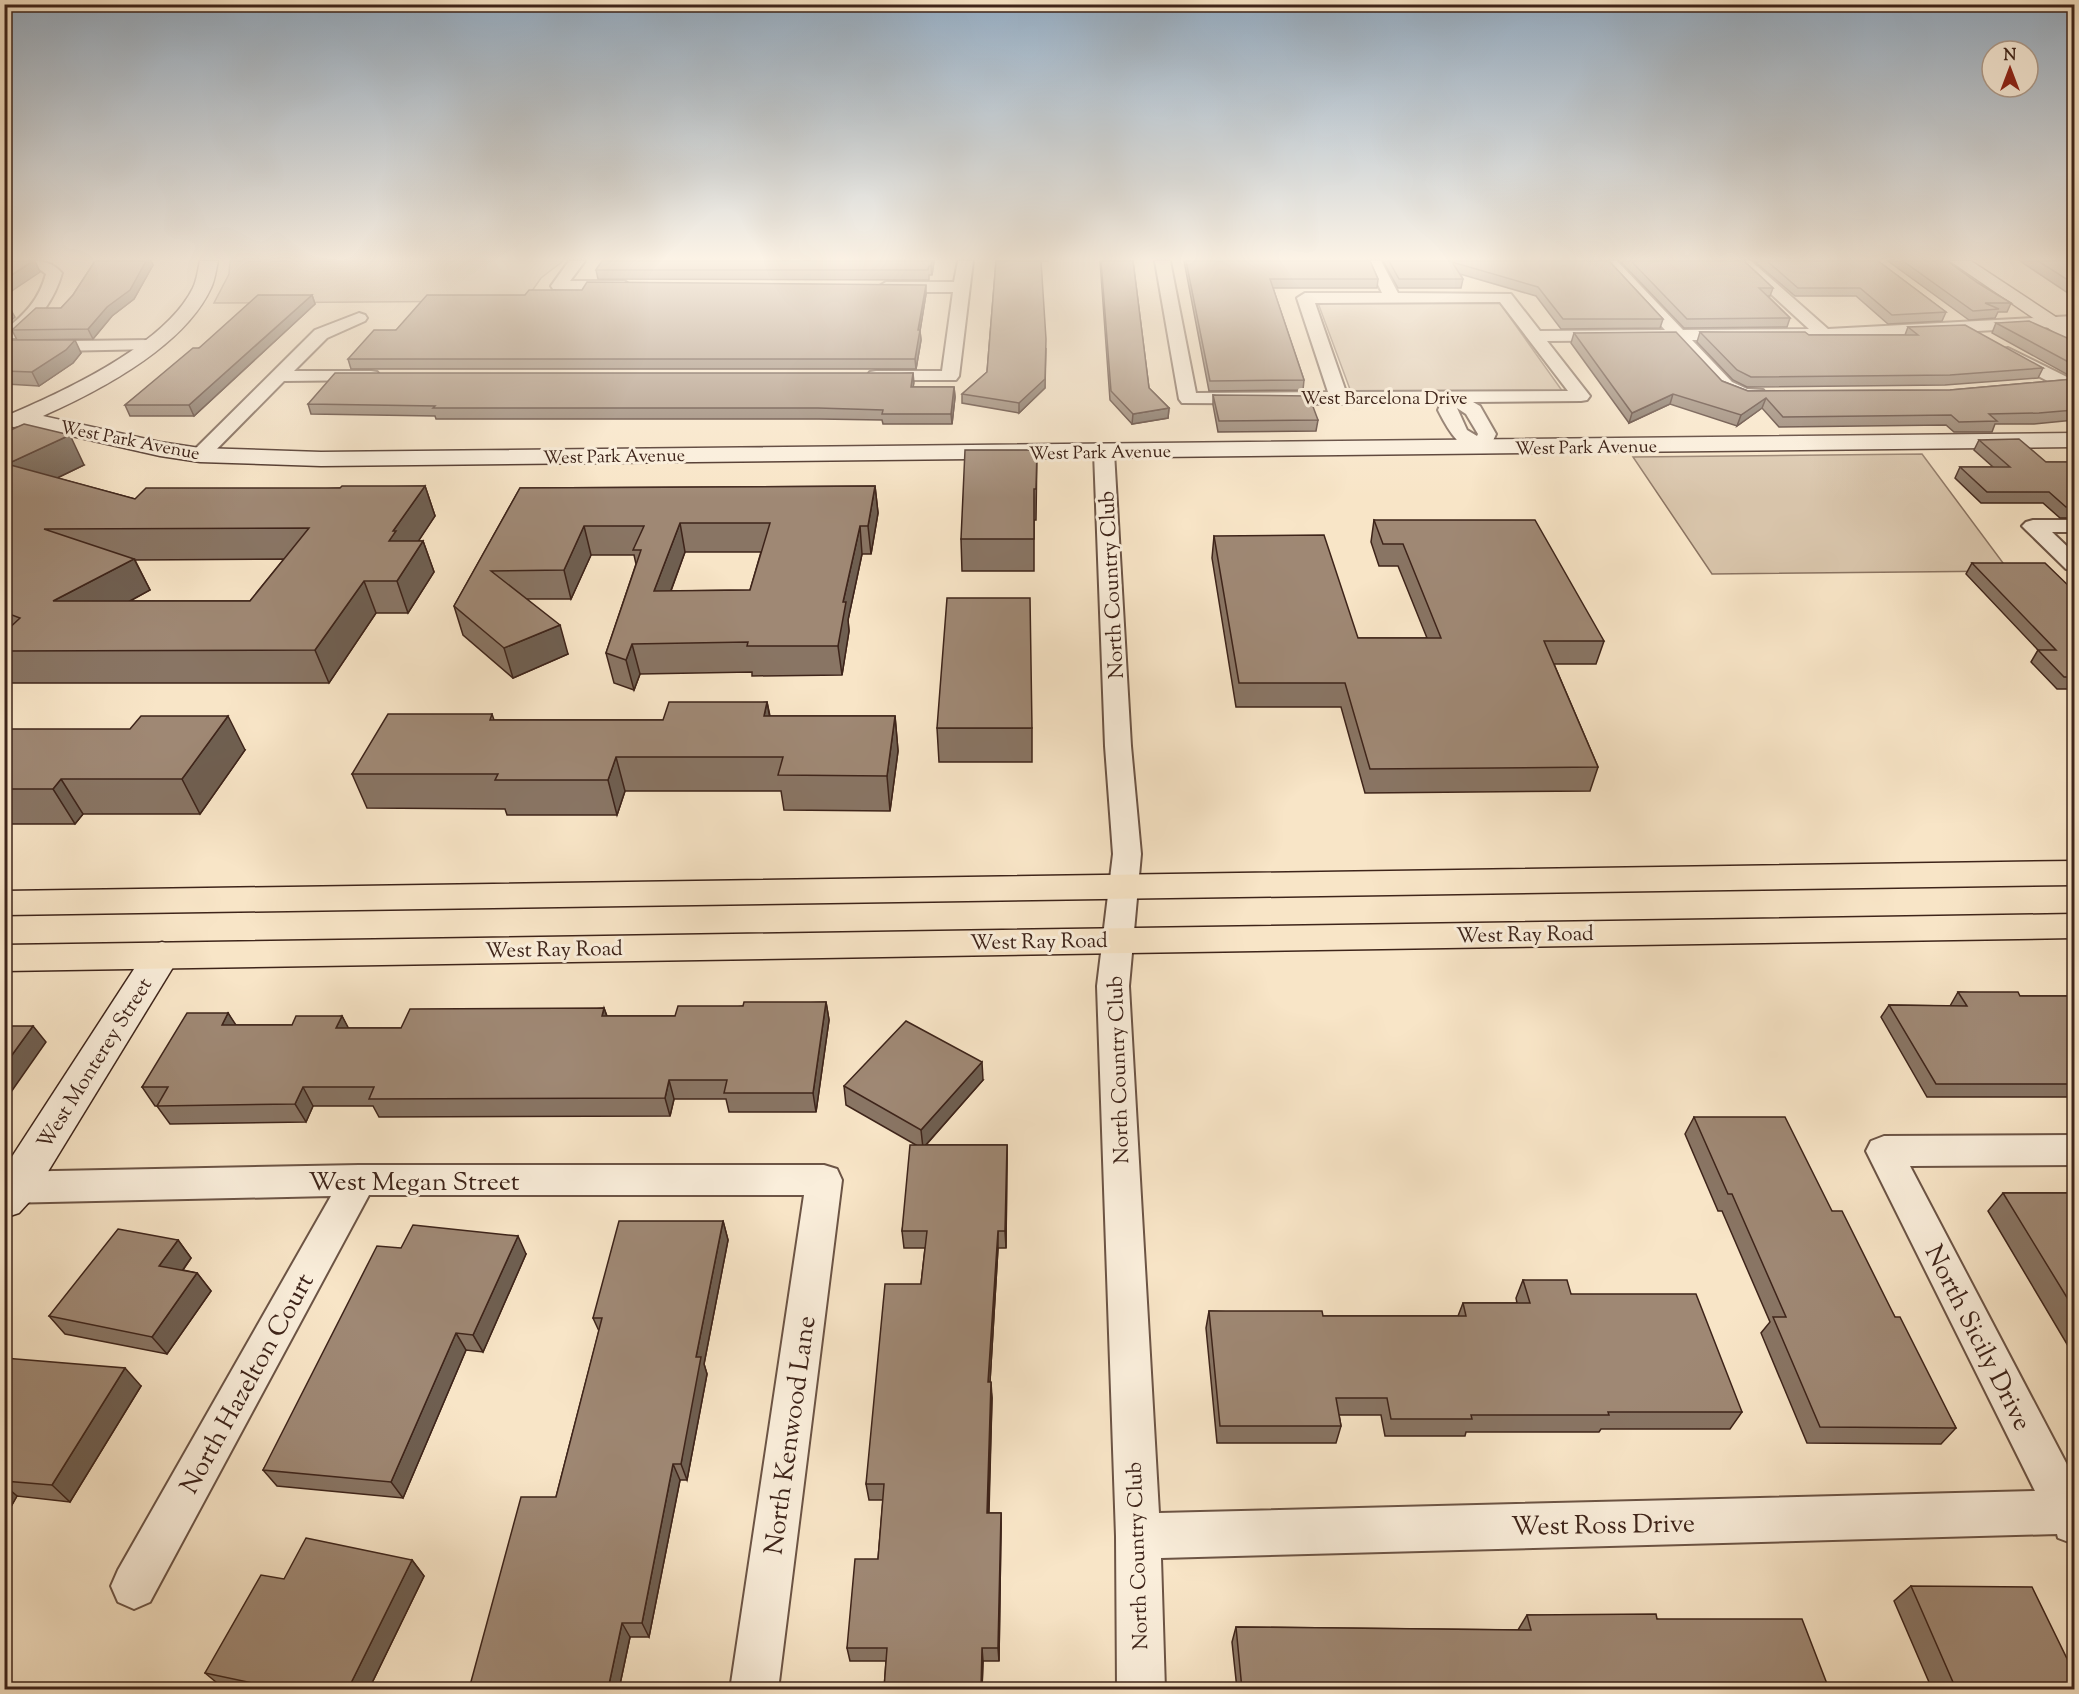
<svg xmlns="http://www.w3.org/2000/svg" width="2079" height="1694" viewBox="0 0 2079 1694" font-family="'Sorts Mill Goudy',serif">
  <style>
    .green { fill: #d8c4aa; stroke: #8b7462; stroke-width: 1.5 }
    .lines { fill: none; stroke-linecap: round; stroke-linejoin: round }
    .street-casing { stroke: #6c5445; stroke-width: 4 }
    .secondary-casing { stroke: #3e241a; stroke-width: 3 }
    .primary-casing { stroke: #3e241a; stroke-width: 3 }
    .street { fill: #faeedb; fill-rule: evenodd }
    .secondary { fill: #faeedb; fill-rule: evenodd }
    .primary { fill: #f8e5c7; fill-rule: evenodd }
    .wall { fill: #897564; stroke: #3e241a; stroke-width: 1.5; fill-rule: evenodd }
    .shaded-wall { fill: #6f5f51; stroke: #3e241a; stroke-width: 1.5 }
    .building { fill: #9f8874; stroke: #3e241a; stroke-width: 1.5; fill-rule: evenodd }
    .labels { text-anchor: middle; stroke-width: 6; stroke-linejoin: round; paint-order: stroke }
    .far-street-label { font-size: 18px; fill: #3e241a; stroke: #faeedb }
    .street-label { font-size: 21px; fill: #3e241a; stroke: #faeedb }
    .near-street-label { font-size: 26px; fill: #3e241a; stroke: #faeedb }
  </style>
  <rect width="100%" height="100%" fill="#f8e5c7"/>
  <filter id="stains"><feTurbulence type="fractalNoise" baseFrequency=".00333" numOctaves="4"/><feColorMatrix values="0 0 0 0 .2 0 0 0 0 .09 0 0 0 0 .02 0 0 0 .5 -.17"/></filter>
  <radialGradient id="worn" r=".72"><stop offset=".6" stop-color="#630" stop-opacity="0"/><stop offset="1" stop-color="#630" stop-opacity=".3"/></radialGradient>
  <g class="green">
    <path d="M230 261H563L541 278 525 301 214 303 229 274Z"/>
    <path d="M1499 302 1563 392H1351L1318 303Z"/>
    <path d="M1922 454 2009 571 1712 574 1633 457Z"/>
  </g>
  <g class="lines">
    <defs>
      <g id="street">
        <path d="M29 261C43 261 52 262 62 273 54 301 39 319 17 338H5V330C25 314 39 300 46 274Z"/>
        <path d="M569 261H585L570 281H624L632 286 624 291 553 289 551 286Z"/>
        <path d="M958 261H973L959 376 956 380H870L867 376 870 372 876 371H942L953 292H886L878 287 886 282H954Z"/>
        <path d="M1155 261H1170L1196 393 1328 392 1297 298 1305 293H1382L1367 261H1381L1398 293 1511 294 1540 331 1665 330 1602 261H1617L1683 330 1809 329 1735 261H1751L1828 329 2074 316V326L1824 339 1692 340 1732 382 1747 389 1763 390 1766 394 1763 398C1723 408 1697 366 1674 340L1547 341 1590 396 1587 400 1581 401 1473 402 1480 406 1496 434 1488 452C1463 458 1447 428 1438 410L1441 403 1339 404 1182 403 1179 399ZM1500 302 1568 391 1346 392 1315 303ZM1457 408 1466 414 1478 434 1477 436 1467 430Z"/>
        <path d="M359 313 365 315 367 318 365 321 327 338 294 371H371L377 372 380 376 377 380 284 381 207 459H193L190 455 193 451 315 330Z"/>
        <path d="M150 340 156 341 158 345 156 349 4 352V342Z"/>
        <path d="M2008 348 2071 379 2074 383 2071 387H2059L2002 357 1999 353 2002 349Z"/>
        <path d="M1104 446 1111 448 1114 452 1131 746 1141 854 1129 986 1159 1513 2035 1491 1866 1151 1871 1141 1884 1136 2074 1135V1165L1910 1166 2074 1478V1544L2058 1538 2057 1534 1161 1558 1165 1690H1117L1116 1536 1097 986 1113 854 1105 746 1094 452 1097 448Z"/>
        <path d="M2033 520H2074V532H2052L2074 553V570L2066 569 2026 530 2022 526 2026 522Z"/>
        <path d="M359 1165H824L837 1169 842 1180 778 1690H730L804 1195H369L150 1602 134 1609 118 1602 111 1586 118 1570 331 1196 4 1203V1172Z"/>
      </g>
      <g id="secondary">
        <path d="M200 261H218C216 269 215 280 211 288 184 347 99 391 43 416L160 442 200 448 321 452 2074 433V447L321 466 200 462 160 456 23 425 14 427 6 426 4 419 6 416C63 392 165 345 193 288 197 280 198 269 200 261Z"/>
        <path d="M1950 261H1971L2074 329V343L2067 341Z"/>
        <path d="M162 942 175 946 180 955 175 964 30 1201 19 1213 4 1218V1169L149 946Z"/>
      </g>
      <g id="primary">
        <path d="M2074 861V885L4 915V891Z"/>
        <path d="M2074 914V938L4 971V945Z"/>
      </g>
    </defs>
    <use href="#street" class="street-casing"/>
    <use href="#secondary" class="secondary-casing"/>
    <use href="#primary" class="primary-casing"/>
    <use href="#street" class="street"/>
    <use href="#secondary" class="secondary"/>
    <use href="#primary" class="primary"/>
  </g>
  <g class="wall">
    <path d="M95 261H151L153 265 134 299 112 316 93 339 17 340 12 330 61 308 73 295Z"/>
    <path d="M602 261H934L932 275H929V280L598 279 596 270Z"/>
    <path d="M996 261H1049H1041L1045 388 1019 413 962 403V394L987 372Z"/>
    <path d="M1100 261H1133L1149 388 1169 408 1168 418 1132 424 1110 400Z"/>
    <path d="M1184 261H1370L1378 279 1377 288H1273L1304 380 1303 390 1209 391Z"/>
    <path d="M1383 261H1609L1663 319 1660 328 1561 329 1536 296 1460 274 1463 279 1461 288H1398Z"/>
    <path d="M1620 261H1744L1773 288 1770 296H1768L1790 318 1787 327 1684 328Z"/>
    <path d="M1754 261H1878L1946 312 1942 321 1888 324 1856 296H1795Z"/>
    <path d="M1888 261H1947L1978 283 2011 303 2007 312H1998L1995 318 1969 320Z"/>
    <path d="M2020 261H2074V297Z"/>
    <path d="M926 294 920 331 921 340 916 369H351L348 359 396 330Z"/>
    <path d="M312 295 315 304 194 416H130L125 405 199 348Z"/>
    <path d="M1996 323 2074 341V420L2034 424H1995L1992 432H1954L1946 425 1779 427 1762 408 1737 426 1670 404 1629 423 1571 343 1574 333 1722 381 1748 391 1950 390 2073 379 2072 377 1992 333Z"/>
    <path d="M1908 327 2043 368 2038 378 1945 385 1747 387 1733 380 1697 342 1700 332 1809 335H1905Z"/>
    <path d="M4 340 81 353 73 363 39 386 6 384 4 386Z"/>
    <path d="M913 373V387H954L955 397 952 424H883L882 420 819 419H436L435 416 311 414 308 404Z"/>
    <path d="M1213 395 1318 420 1316 431 1218 432 1213 405Z"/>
    <path d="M4 433 84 465 57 478 135 499 340 488 425 486 435 516 418 541H423L434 572 408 613H376L329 683H7L4 679ZM284 559 250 601H130L150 590 135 560Z"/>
    <path d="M1979 440 2046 462H2074V518H2060L2043 503H1981L1955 478 1960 467H1993L1974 450Z"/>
    <path d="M1037 450 1036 520H1034V571H962L961 539Z"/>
    <path d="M875 486 878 513 871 554H862L848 620 849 631 842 675 752 676V672L640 674 634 690 614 683 606 653 636 564 634 555H591L571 599H527L568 654 513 678 463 635 454 606 520 488ZM685 552H761L750 590 671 591Z"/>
    <path d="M1374 520 1604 641 1596 664H1554L1598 767 1590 791 1365 793 1341 707H1236L1212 558 1214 536 1358 638H1427L1398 566H1379L1371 542Z"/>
    <path d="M1972 563 2074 591V689H2057L2031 662 2038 650 1966 574Z"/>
    <path d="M767 702 770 716H895L898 751 890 811 784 810 781 791H625L617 815H507L505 809 367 808 352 774 492 714 494 720H663Z"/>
    <path d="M937 728H1032V762H939Z"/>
    <path d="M4 729 245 750 200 814H83L75 824H4Z"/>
    <path d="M1958 992 2020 996H2074V1097H1927L1881 1017 1889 1005 1950 1006Z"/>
    <path d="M826 1002 829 1020 816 1112H729L726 1099H674L670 1116 379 1117 373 1106H313L306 1122 170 1124 157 1106H155L142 1087 228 1013 235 1025H292L342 1016 348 1028H401L604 1008 607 1016H675L743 1006Z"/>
    <path d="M983 1080 926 1145H1007L1006 1248H998L990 1382 992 1398 989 1513H1001V1528L999 1661H983L982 1689H884L886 1661H850L847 1648 878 1559 883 1500H869L866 1484 921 1284 925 1248H904L902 1231 916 1145 846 1105 844 1086Z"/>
    <path d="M1694 1117 1832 1211 1895 1317 1956 1428 1941 1444 1807 1443 1761 1333 1770 1322 1722 1211H1718L1685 1134Z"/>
    <path d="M2003 1193H2074V1356L1988 1211Z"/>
    <path d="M723 1221 728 1240 704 1364 707 1374 687 1480H680L649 1637H630L619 1689H469L556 1497 599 1331 593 1318Z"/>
    <path d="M178 1240 191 1258 183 1270 197 1273 211 1291 167 1354 65 1334 49 1316Z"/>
    <path d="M401 1248 526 1254 483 1352 466 1350 403 1498 277 1486 263 1470Z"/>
    <path d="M1523 1280 1571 1294 1742 1412 1730 1429H1601L1599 1432H1466L1465 1436H1385L1381 1415H1339L1341 1426 1336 1443H1217L1206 1328 1209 1311 1323 1316H1458L1463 1303H1517L1516 1298Z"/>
    <path d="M4 1358 141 1386 70 1502 17 1496 4 1519Z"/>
    <path d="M412 1560 424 1576 369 1689H233L222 1687 205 1673 284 1579Z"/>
    <path d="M1911 1586 2074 1689H1932L1894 1601Z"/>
    <path d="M1527 1615 1657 1619 1829 1689H1237L1232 1642 1236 1627 1518 1630Z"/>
  </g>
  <g class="shaded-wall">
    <path d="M33 261H35L40 272 4 296V280Z"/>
    <path d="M146 261H151L153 265 134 299 112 316 93 339 88 329Z"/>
    <path d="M932 261H934L932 275 931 266Z"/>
    <path d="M926 285V294L920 331 921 340 916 369 915 359 918 330Z"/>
    <path d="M312 295 315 304 194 416 189 405Z"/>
    <path d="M8 305 15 317 4 327V308Z"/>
    <path d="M75 340 81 353 73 363 39 386 32 372Z"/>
    <path d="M1046 348 1045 388 1019 413V403Z"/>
    <path d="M913 373 914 383 911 397V387Z"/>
    <path d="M954 387 955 397 952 424 951 414Z"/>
    <path d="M1673 394 1670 404 1629 423 1632 413Z"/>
    <path d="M1766 398 1762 408 1737 426 1741 415Z"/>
    <path d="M1169 408 1168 418 1132 424 1133 414Z"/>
    <path d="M70 435 84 465 24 494 7 464Z"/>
    <path d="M425 486 435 516 406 560 389 541 393 531Z"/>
    <path d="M875 486 878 513 871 554 868 526Z"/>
    <path d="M680 523 685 552 660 620 654 591Z"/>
    <path d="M584 526 591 555 571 599 564 570Z"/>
    <path d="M860 526 862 554 848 620 849 631 842 675 838 646 843 602Z"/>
    <path d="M423 541 434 572 408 613 397 581Z"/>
    <path d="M134 559 150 590 71 633 53 601Z"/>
    <path d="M364 581 376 613 329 683 315 650Z"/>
    <path d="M560 625 568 654 513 678 504 648Z"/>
    <path d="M632 644 640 674 634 690 626 660Z"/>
    <path d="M767 702 773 736 764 716Z"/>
    <path d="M228 716 245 750 200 814 182 779Z"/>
    <path d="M895 716 898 751 890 811 887 776Z"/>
    <path d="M616 757 625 791 617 815 608 780Z"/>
    <path d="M61 779 83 814 75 824 53 789Z"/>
    <path d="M826 1002 829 1020 816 1112 813 1093Z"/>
    <path d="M604 1008 610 1026 602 1016Z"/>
    <path d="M228 1013 240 1031 222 1025Z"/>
    <path d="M342 1016 352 1035 336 1028Z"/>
    <path d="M33 1026 46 1042 4 1102V1066Z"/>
    <path d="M982 1062 983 1080 923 1148 921 1130Z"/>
    <path d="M669 1080 674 1099 670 1116 665 1098Z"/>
    <path d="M303 1087 313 1106 306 1122 295 1104Z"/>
    <path d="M1007 1145V1162L1006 1248 1005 1231Z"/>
    <path d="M723 1221 728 1240 704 1364 707 1374 687 1480 681 1464 696 1357Z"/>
    <path d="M998 1231V1248L989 1398 988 1382Z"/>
    <path d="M518 1236 526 1254 483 1352 473 1335Z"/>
    <path d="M178 1240 191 1258 173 1284 159 1266Z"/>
    <path d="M197 1273 211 1291 167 1354 152 1337Z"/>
    <path d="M456 1333 466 1350 403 1498 391 1482Z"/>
    <path d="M125 1368 141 1386 70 1502 52 1485Z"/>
    <path d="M991 1382 992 1398 988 1528 987 1513Z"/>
    <path d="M673 1464 680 1480 649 1637 642 1623Z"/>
    <path d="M4 1485 17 1496 4 1519Z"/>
    <path d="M1001 1513V1528L999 1661 998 1648Z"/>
    <path d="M412 1560 424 1576 369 1689H348Z"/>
    <path d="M622 1623 630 1637 619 1689H608Z"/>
    <path d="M982 1648 983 1661 982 1689H981Z"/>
  </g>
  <g class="building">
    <path d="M4 261H33L4 280Z"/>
    <path d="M95 261H146L130 290 107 307 88 329 12 330 36 308H61L73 295Z"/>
    <path d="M602 261H932L931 266H929L928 270H596Z"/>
    <path d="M996 261H1041L1046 339 1045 379 1019 403 962 394 987 372Z"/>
    <path d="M1101 261H1133L1149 388 1169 408 1133 414 1111 391Z"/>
    <path d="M1186 261H1370L1378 279H1270L1304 380 1210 381Z"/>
    <path d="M1389 261H1609L1663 319H1563L1538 287 1452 262 1463 279H1399Z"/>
    <path d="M1631 261H1744L1773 288H1759L1790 318 1687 319Z"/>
    <path d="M1767 261H1878L1946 312 1892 315 1860 288H1798Z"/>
    <path d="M1903 261H1947L1978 283 2011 303H1985L1999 309 1973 311Z"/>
    <path d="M2038 261H2074V284Z"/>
    <path d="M587 282 926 285 918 330H920L915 359H348L374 330H396L427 295H525L529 290H582Z"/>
    <path d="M258 295H312L189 405H125L193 348H199Z"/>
    <path d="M2029 321 2074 341V365L1996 323Z"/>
    <path d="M1965 325 2043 368 1950 375 1751 377 1737 370 1700 332H1805L1809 335H1918L1908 327Z"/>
    <path d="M1676 332 1722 381 1748 391 1950 390 2074 379V410L2039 413 1989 414 1997 421 1959 422 1951 415 1783 417 1766 398 1741 415 1673 394 1632 413 1574 333Z"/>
    <path d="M4 340H75L66 350 32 372 4 371Z"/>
    <path d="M335 373H913L911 387H954L951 414H882L883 410 818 408H433L435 406 308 404Z"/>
    <path d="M1213 395 1309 396 1318 420 1219 421Z"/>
    <path d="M24 424 70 435 7 464 135 499 146 488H340L342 486H425L393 531H396L389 541H423L397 581H364L315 650 4 651V633L20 618 4 612V433ZM309 528 250 601H53L134 559 44 529Z"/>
    <path d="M2019 439 2046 462H2074V507H2066L2049 492H1987L1960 467H2010L1979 440Z"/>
    <path d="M965 450H1037L1036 489H1034V539H961Z"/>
    <path d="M875 486 868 526H860L843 602H846L838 646H747L748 642 632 644 626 660 606 653 641 550H633L644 526H584L564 570 491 571 560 625 504 648 454 606 520 488ZM680 523H770L750 590 654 591Z"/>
    <path d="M1374 520H1535L1604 641H1544L1598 767 1370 769 1345 683H1239L1214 536 1324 535 1358 638H1441L1403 544H1383Z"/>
    <path d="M1972 563H2045L2074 591V677H2064L2038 650H2056Z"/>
    <path d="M947 598H1030L1032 728H937Z"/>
    <path d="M669 702H767L764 716H895L887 776 778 775 783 757H616L608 780H495L498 774H352L388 714H492L490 720H663Z"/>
    <path d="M141 716H228L182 779H61L53 789H4V729H130Z"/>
    <path d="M1958 992H2018L2020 996H2074V1084H1936L1889 1005 1967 1006Z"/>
    <path d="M744 1002H826L813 1093H724L727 1080H669L665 1098 369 1099 374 1087H303L295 1104 157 1106 168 1087H142L187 1013H228L222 1025H292L296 1016H342L336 1028H401L410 1009 604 1008 602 1016H675L678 1006H743Z"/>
    <path d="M906 1021 982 1062 921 1130 844 1086Z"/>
    <path d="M4 1026H33L4 1066Z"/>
    <path d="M1694 1117H1785L1832 1211H1842L1895 1317H1900L1956 1428 1820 1427 1773 1317H1786L1732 1194H1728Z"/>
    <path d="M910 1145H1007L1005 1231H998L988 1382H991L987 1513H1001L998 1648H982L981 1689H884L887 1648H847L855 1559H878L884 1484H866L885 1284H921L927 1231H902Z"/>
    <path d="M2003 1193H2074V1309Z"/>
    <path d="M619 1221H723L696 1357H701L681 1464H673L642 1623H622L608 1689H469L521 1497H556L602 1318H593Z"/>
    <path d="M413 1225 518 1236 473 1335 456 1333 391 1482 263 1470 377 1246 401 1248Z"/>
    <path d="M118 1229 178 1240 159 1266 197 1273 152 1337 49 1316Z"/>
    <path d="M1523 1280H1567L1571 1294H1696L1742 1412H1608L1609 1415H1471L1472 1419H1391L1387 1398H1336L1341 1426H1220L1209 1311H1322L1323 1316H1466L1463 1303H1530Z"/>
    <path d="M4 1358 125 1368 52 1485 4 1481Z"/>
    <path d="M306 1538 412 1560 348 1689H281L205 1673 261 1575 284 1579Z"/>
    <path d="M1911 1586 2032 1587 2074 1673V1689H1956Z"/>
    <path d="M1656 1614 1657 1619H1802L1829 1689H1242L1236 1627 1531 1630 1527 1615Z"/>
  </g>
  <linearGradient id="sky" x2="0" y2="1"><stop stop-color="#95adc3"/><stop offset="0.52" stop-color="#fcf3e6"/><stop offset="1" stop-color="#fcf3e6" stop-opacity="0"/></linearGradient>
  <rect width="2079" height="498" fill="url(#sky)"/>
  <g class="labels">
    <g class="far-street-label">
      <text x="1384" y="404">West Barcelona Drive</text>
      <text transform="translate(130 440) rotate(11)" y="6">West Park Avenue</text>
      <text transform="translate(1586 447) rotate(-1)" y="6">West Park Avenue</text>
      <text transform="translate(1100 452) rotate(-1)" y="6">West Park Avenue</text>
      <text transform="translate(614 456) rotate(-1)" y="6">West Park Avenue</text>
    </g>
    <g class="street-label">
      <text transform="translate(1111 585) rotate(-93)" y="7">North Country Club</text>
      <text transform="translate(1525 934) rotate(-1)" y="7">West Ray Road</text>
      <text transform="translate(1039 941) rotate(-1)" y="7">West Ray Road</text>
      <text transform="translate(554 949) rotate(-1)" y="7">West Ray Road</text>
      <text transform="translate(94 1063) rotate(-58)" y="7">West Monterey Street</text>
      <text transform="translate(1118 1070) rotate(-92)" y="7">North Country Club</text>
      <text transform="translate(1137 1556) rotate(-92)" y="7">North Country Club</text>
    </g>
    <g class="near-street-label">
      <text x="414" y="1190">West Megan Street</text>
      <text transform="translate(1979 1337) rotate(63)" y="9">North Sicily Drive</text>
      <text transform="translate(246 1383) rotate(-61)" y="9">North Hazelton Court</text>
      <text transform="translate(789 1435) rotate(-82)" y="9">North Kenwood Lane</text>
      <text transform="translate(1603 1524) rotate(-1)" y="9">West Ross Drive</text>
    </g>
  </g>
  <rect width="2079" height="1694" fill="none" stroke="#f8e5c7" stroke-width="24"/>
  <rect x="6" y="6" width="2067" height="1682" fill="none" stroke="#3e241a" stroke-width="3"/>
  <rect x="12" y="12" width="2055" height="1670" fill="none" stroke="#3e241a" stroke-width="1.5"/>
  <g transform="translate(2010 69)"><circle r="28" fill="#faeedb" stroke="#af9d8e" stroke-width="1.5"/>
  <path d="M0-4.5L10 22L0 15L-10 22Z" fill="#8f2418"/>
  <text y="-9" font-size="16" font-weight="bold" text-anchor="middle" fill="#3e241a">N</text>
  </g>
  <rect width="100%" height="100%" filter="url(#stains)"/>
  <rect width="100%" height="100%" fill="url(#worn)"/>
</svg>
